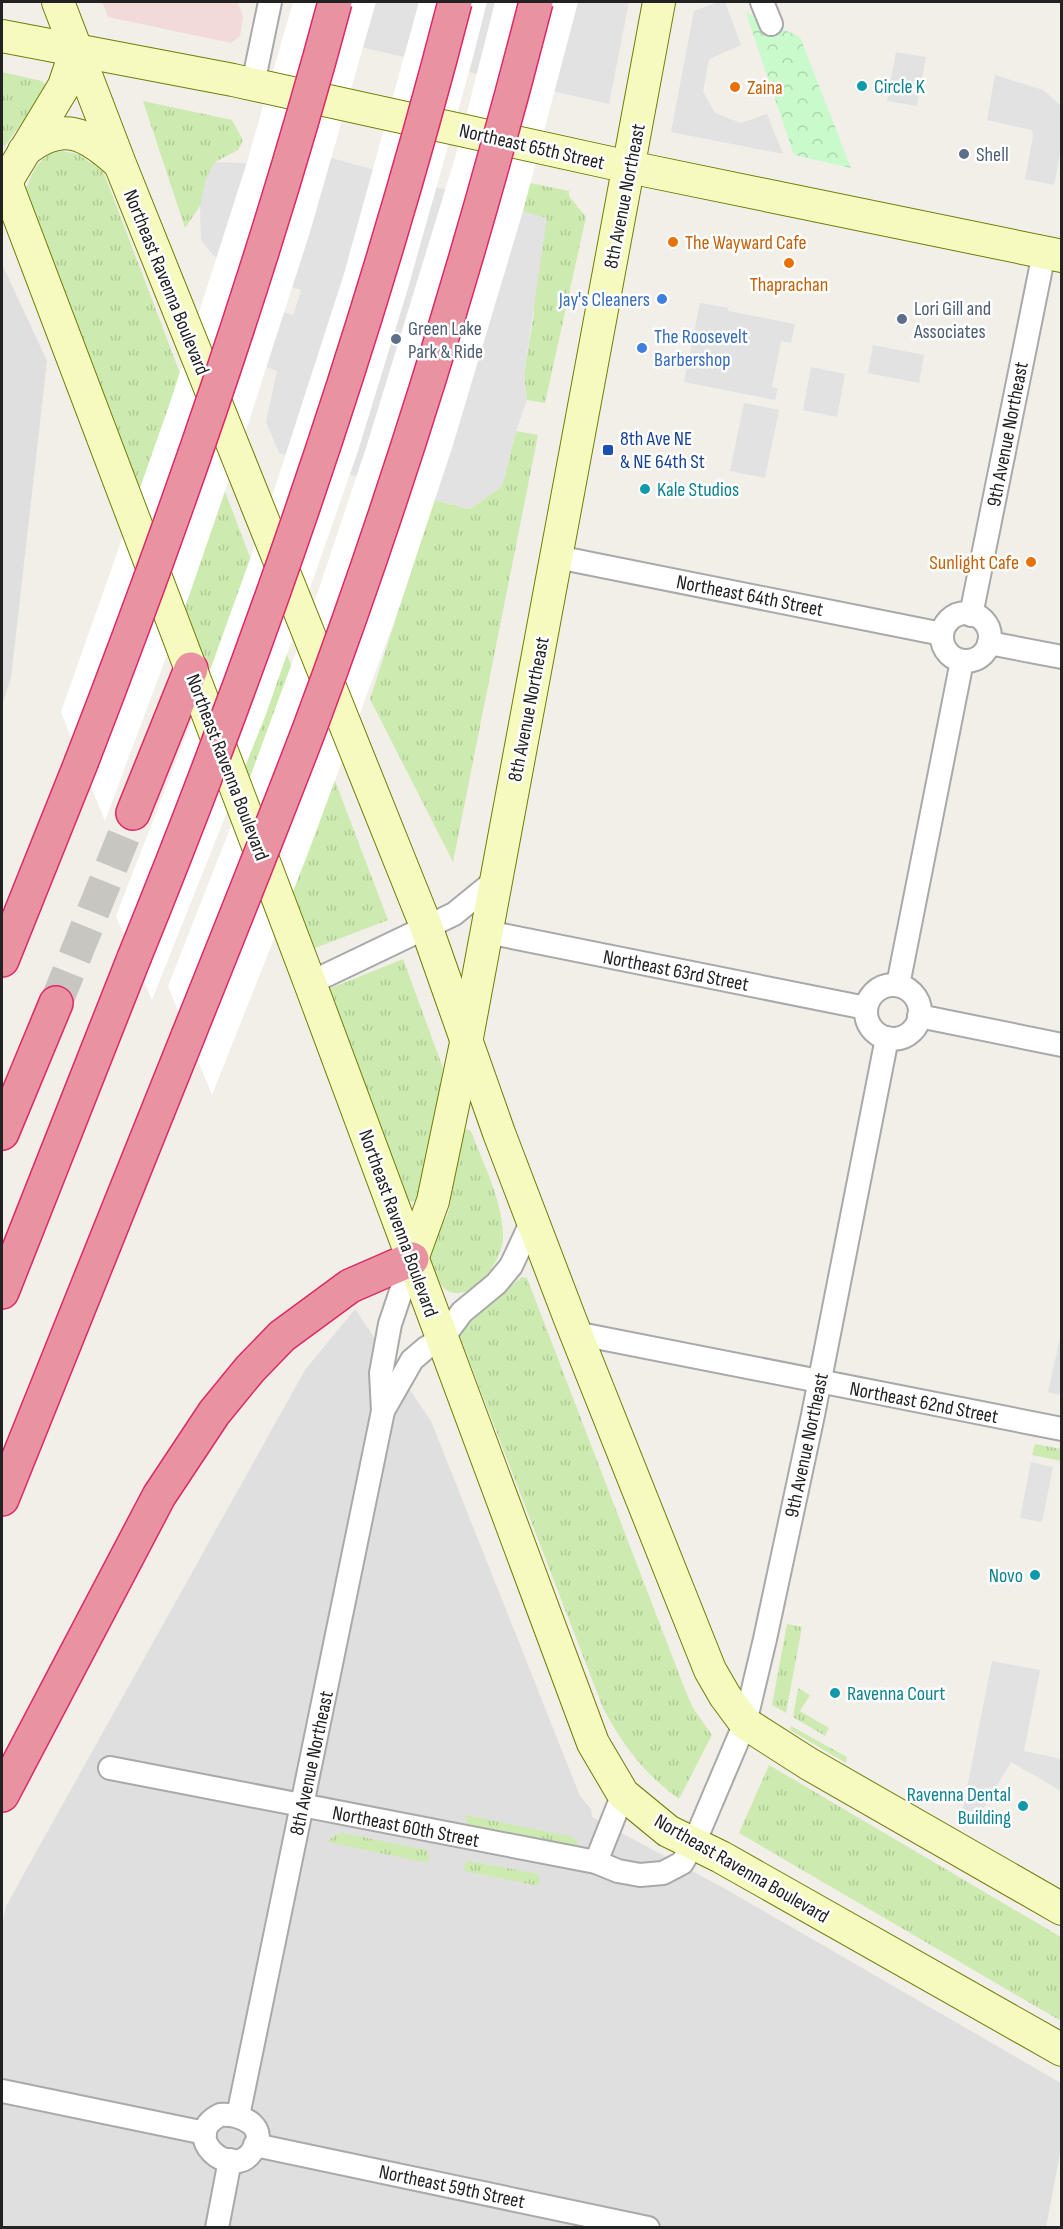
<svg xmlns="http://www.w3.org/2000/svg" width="1063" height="2229" viewBox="0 0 1063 2229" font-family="'Sofia Sans Condensed',sans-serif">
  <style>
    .residential { fill: #e0dfdf }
    .commercial { fill: #f2dad9 }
    .grass { fill: url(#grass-tufts) }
    .park { fill: url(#park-crowns) }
    .parking { fill: #e2e2e2 }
    .pier { fill: #fff }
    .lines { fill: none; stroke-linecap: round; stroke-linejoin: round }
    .highway-tunnel { stroke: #c8c6c1; stroke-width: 33; stroke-dasharray: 33 16; stroke-linecap: butt }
    .street-casing { stroke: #a9a9a9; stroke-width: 26 }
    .secondary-casing { stroke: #707d05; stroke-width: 34 }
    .highway-casing { stroke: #dc2a67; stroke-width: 36 }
    .street { stroke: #fff; stroke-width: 22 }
    .secondary { stroke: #f7fabf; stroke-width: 32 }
    .highway { stroke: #e892a2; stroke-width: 33 }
    .highway-bridge-casing { stroke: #dc2a67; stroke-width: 36; stroke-linecap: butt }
    .highway-bridge { stroke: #e892a2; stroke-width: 33 }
    .culture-dot { fill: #0f9aa8; stroke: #fff; stroke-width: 2 }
    .food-dot { fill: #e8710a; stroke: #fff; stroke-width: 2 }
    .service-dot { fill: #5c6f8a; stroke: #fff; stroke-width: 2 }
    .shop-dot { fill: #3f7fe0; stroke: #fff; stroke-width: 2 }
    .transit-dot { fill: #1a4fb4; stroke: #fff; stroke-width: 2 }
    .labels { text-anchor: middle; stroke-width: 5; stroke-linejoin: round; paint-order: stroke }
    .culture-label { font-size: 20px; fill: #0d838f; stroke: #fff; text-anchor: start }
    .food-label { font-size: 20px; fill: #c56008; stroke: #fff; text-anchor: start }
    .street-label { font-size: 20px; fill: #222; stroke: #fff }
    .service-label { font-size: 20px; fill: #4e5e75; stroke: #fff; text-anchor: start }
    .shop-label { font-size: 20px; fill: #366cbe; stroke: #fff; text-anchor: end }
    .transit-label { font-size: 20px; fill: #164399; stroke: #fff; text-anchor: start }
  </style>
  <defs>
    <pattern id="grass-tufts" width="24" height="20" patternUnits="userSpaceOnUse" patternTransform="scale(1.5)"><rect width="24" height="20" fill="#cdebb0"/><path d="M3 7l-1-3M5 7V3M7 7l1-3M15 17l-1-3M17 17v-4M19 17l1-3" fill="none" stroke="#b0c997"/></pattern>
    <pattern id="park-crowns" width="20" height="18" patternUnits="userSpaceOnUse" patternTransform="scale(1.5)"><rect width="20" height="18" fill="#c8facc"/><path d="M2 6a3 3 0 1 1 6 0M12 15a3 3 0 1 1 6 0" fill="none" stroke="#acd6af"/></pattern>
  </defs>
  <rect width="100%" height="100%" fill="#f2efe9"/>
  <g class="residential">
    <path d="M2 264 47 361 11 678 2 705Z"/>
    <path d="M355 1309 431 1421 580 1796 591 1809 592 1817 729 1891 1061 2083V2148L1046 2227 2 2228V1925L6 1906 305 1370Z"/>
  </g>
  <path class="commercial" d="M102 2H238L243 17 240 36 231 43 108 17Z"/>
  <g class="grass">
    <path d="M2 72 42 81 48 88 4 147 2 141Z"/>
    <path d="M143 101 232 120 243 140 238 150 215 162 207 177 200 206 185 228Z"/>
    <path d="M62 151 79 154 90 163 95 159 102 168 388 920 310 950 21 186H28C33 167 43 154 62 151Z"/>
    <path d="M530 183 569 191V196L586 217 545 403 527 400 524 374 534 313 521 212Z"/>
    <path d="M516 431 538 435 453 862 370 699 434 500 470 509 502 486Z"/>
    <path d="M403 959 443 1068 423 1188 418 1199 412 1202 407 1200 326 990Z"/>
    <path d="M467 1129 471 1131C483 1164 503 1200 503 1237 504 1259 470 1308 445 1289 437 1283 430 1257 427 1247L448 1214 463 1133Z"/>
    <path d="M522 1277 527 1278 684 1687 693 1708 712 1735 679 1799C645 1775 622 1744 603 1708L460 1337 459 1334 465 1322Z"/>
    <path d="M1035 1444 1061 1449V1461L1032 1455Z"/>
    <path d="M787 1624 802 1627 786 1713 772 1705Z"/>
    <path d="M798 1688 810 1695 800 1711 829 1728 825 1736 793 1717Z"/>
    <path d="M791 1726 847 1757 846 1763 790 1730Z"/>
    <path d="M769 1765 1061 1937V2021L739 1833Z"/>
    <path d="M466 1815 573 1837 579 1844 566 1846 468 1826Z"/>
    <path d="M342 1833 427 1850 429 1857 428 1863 327 1842 335 1835Z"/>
    <path d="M469 1861 539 1874V1886L464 1871 465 1864Z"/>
  </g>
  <path class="park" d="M746 13 800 37 851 168 794 155Z"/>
  <g class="parking">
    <path d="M306 2H629L609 104 299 33Z"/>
    <path d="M718 2H725L741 45 709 59 703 92 715 113 741 123 767 114 783 154 671 132 694 11Z"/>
    <path d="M896 52 926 57 917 106 887 101Z"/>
    <path d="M995 75 1043 90 1060 105 1061 148 1054 185 1025 179 1033 136 1032 130 987 120Z"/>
    <path d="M260 138 547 218 524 374 527 400 516 431 502 486 470 509 434 500 279 453 266 422 277 371 256 363 272 309 293 315 301 290 233 269 213 255 201 240 200 206 207 177 215 162 249 163Z"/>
    <path d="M700 303 728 308V311L795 324 791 343 781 341 772 387 778 388 775 400 684 382Z"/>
    <path d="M873 345 924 355 919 383 868 373Z"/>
    <path d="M811 367 845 374 837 417 803 410Z"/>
    <path d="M744 403 779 410 765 478 730 471Z"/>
    <path d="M1060 1338H1062L1061 1395 1048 1392Z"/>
    <path d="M1031 1462 1053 1467 1042 1522 1020 1518Z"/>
    <path d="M992 1661 1040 1670 1024 1751 1061 1759V1791L1011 1762 976 1821 962 1813Z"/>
  </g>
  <g class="pier">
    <path d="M293 2H376L310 232 249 421 190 593 105 821 61 712 171 400 248 159Z"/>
    <path d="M419 2H487L472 61 408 288 358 451 266 714 152 1000 116 916 194 715 269 506 344 274Z"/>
    <path d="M495 2H578L523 211 452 448 399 608 305 861 212 1095 168 986 246 788 313 606 367 445 458 148Z"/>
  </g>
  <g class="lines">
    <path class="highway-tunnel" d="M56 1003 133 813"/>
    <defs>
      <g id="street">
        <path d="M762 2 771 24"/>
        <path d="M253 84 270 2"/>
        <path d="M557 557 942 634"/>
        <circle cx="966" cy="637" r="24"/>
        <path d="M971 615 1044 253"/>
        <path d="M989 643 1062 657"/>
        <path d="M487 932 866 1008"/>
        <path d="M310 983 454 914 497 879"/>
        <path d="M898 985 962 661"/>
        <circle cx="893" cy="1012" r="27"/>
        <path d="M919 1016 1062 1045"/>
        <path d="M575 1333 1062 1429"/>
        <path d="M384 1409 412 1360 426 1348 442 1339 462 1312 496 1284 511 1266 532 1221"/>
        <path d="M110 1768 596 1862 618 1871 640 1875 663 1873 682 1863 694 1843 745 1723 765 1639 813 1415 887 1038"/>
        <path d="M596 1862 623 1794"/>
        <path d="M2 2091 205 2133"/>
        <path d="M220 2115C243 2113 271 2128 251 2153 230 2180 179 2136 220 2115Z"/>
        <path d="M238 2116 383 1411 381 1373 390 1324 412 1259"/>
        <path d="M255 2145 648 2228"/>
        <path d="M217 2228 230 2160"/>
      </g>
      <g id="secondary">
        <path d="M58 2 120 164 426 926 499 1133 570 1319 710 1670 725 1696 745 1723 809 1764 1062 1909"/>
        <path d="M2 36 233 80 629 167 1062 256"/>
        <path d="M24 151C63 120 86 133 119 163"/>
        <path d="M2 172 310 983 593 1743 623 1794 668 1831 721 1857 1062 2050"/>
        <path d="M6 182 64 86 76 50"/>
        <path d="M412 1259 433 1201 466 1043 659 2"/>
      </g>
      <g id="highway">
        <path d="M133 813 191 669"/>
        <path d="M2 960 81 763"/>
        <path d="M2 1133 56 1003"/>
        <path d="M2 1292 134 958"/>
        <path d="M2 1499 188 1036"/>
        <path d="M2 1795 159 1496 214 1413 250 1369 282 1336 350 1286 412 1259"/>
      </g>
    </defs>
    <use href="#street" class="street-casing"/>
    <use href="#secondary" class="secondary-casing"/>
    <use href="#highway" class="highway-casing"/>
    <use href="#street" class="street"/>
    <use href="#secondary" class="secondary"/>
    <use href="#highway" class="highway"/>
    <defs>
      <g id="highway-bridge">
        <path d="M81 763C178 513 266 260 335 2"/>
        <path d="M134 958C261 646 371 328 455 2"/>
        <path d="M188 1036C229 934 270 832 309 730 398 492 473 248 536 2"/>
      </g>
    </defs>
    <use href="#highway-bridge" class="highway-bridge-casing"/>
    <use href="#highway-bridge" class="highway-bridge"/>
  </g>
  <g class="culture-dot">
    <circle cx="862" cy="86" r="6"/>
    <circle cx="645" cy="489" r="6"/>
    <circle cx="1035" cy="1575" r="6"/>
    <circle cx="835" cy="1693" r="6"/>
    <circle cx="1023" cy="1806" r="6"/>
  </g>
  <g class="food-dot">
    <circle cx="735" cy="87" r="6"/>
    <circle cx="673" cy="242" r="6"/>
    <circle cx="789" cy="263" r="6"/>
    <circle cx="1031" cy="562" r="6"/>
  </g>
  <g class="service-dot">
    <circle cx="964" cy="154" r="6"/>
    <circle cx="902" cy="319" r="6"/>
    <circle cx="396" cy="339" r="6"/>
  </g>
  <g class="shop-dot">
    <circle cx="662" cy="299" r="6"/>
    <circle cx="642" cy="348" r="6"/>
  </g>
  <rect class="transit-dot" x="602" y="444" width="12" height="12" rx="3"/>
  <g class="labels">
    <g class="culture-label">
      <text x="874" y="93">Circle K</text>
      <text x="657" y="496">Kale Studios</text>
      <text x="1023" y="1582" text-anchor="end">Novo</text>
      <text x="847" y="1700">Ravenna Court</text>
      <text x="1011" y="1801" text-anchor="end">Ravenna Dental<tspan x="1011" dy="23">Building</tspan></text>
    </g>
    <g class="food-label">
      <text x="747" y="94">Zaina</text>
      <text x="685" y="249">The Wayward Cafe</text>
      <text x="789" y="291" text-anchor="middle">Thaprachan</text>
      <text x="1019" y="569" text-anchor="end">Sunlight Cafe</text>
    </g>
    <g class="street-label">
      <text transform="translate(532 146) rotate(13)" y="7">Northeast 65th Street</text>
      <text transform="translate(624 196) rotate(-79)" y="7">8th Avenue Northeast</text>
      <text transform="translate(167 282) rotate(68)" y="7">Northeast Ravenna Boulevard</text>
      <text transform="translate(1007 434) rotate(-79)" y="7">9th Avenue Northeast</text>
      <text transform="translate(750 595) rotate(11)" y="7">Northeast 64th Street</text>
      <text transform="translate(528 709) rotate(-79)" y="7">8th Avenue Northeast</text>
      <text transform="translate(228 767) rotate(69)" y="7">Northeast Ravenna Boulevard</text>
      <text transform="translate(676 970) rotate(11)" y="7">Northeast 63rd Street</text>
      <text transform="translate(399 1223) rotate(70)" y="7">Northeast Ravenna Boulevard</text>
      <text transform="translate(924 1402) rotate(11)" y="7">Northeast 62nd Street</text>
      <text transform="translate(806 1445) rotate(-78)" y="7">9th Avenue Northeast</text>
      <text transform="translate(311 1763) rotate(-78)" y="7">8th Avenue Northeast</text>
      <text transform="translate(406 1826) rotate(11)" y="7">Northeast 60th Street</text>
      <text transform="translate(742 1868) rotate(30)" y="7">Northeast Ravenna Boulevard</text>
      <text transform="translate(452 2186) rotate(12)" y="7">Northeast 59th Street</text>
    </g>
    <g class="service-label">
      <text x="976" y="161">Shell</text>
      <text x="914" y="315">Lori Gill and<tspan x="914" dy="23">Associates</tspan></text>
      <text x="408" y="335">Green Lake<tspan x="408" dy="23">Park &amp; Ride</tspan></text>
    </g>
    <g class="shop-label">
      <text x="650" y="306">Jay's Cleaners</text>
      <text x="654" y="343" text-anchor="start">The Roosevelt<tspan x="654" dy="23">Barbershop</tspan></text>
    </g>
    <g class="transit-label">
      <text x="620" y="445">8th Ave NE<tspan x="620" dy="23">&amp; NE 64th St</tspan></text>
    </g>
  </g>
  <rect width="1063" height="2229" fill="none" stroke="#222222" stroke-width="6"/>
</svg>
